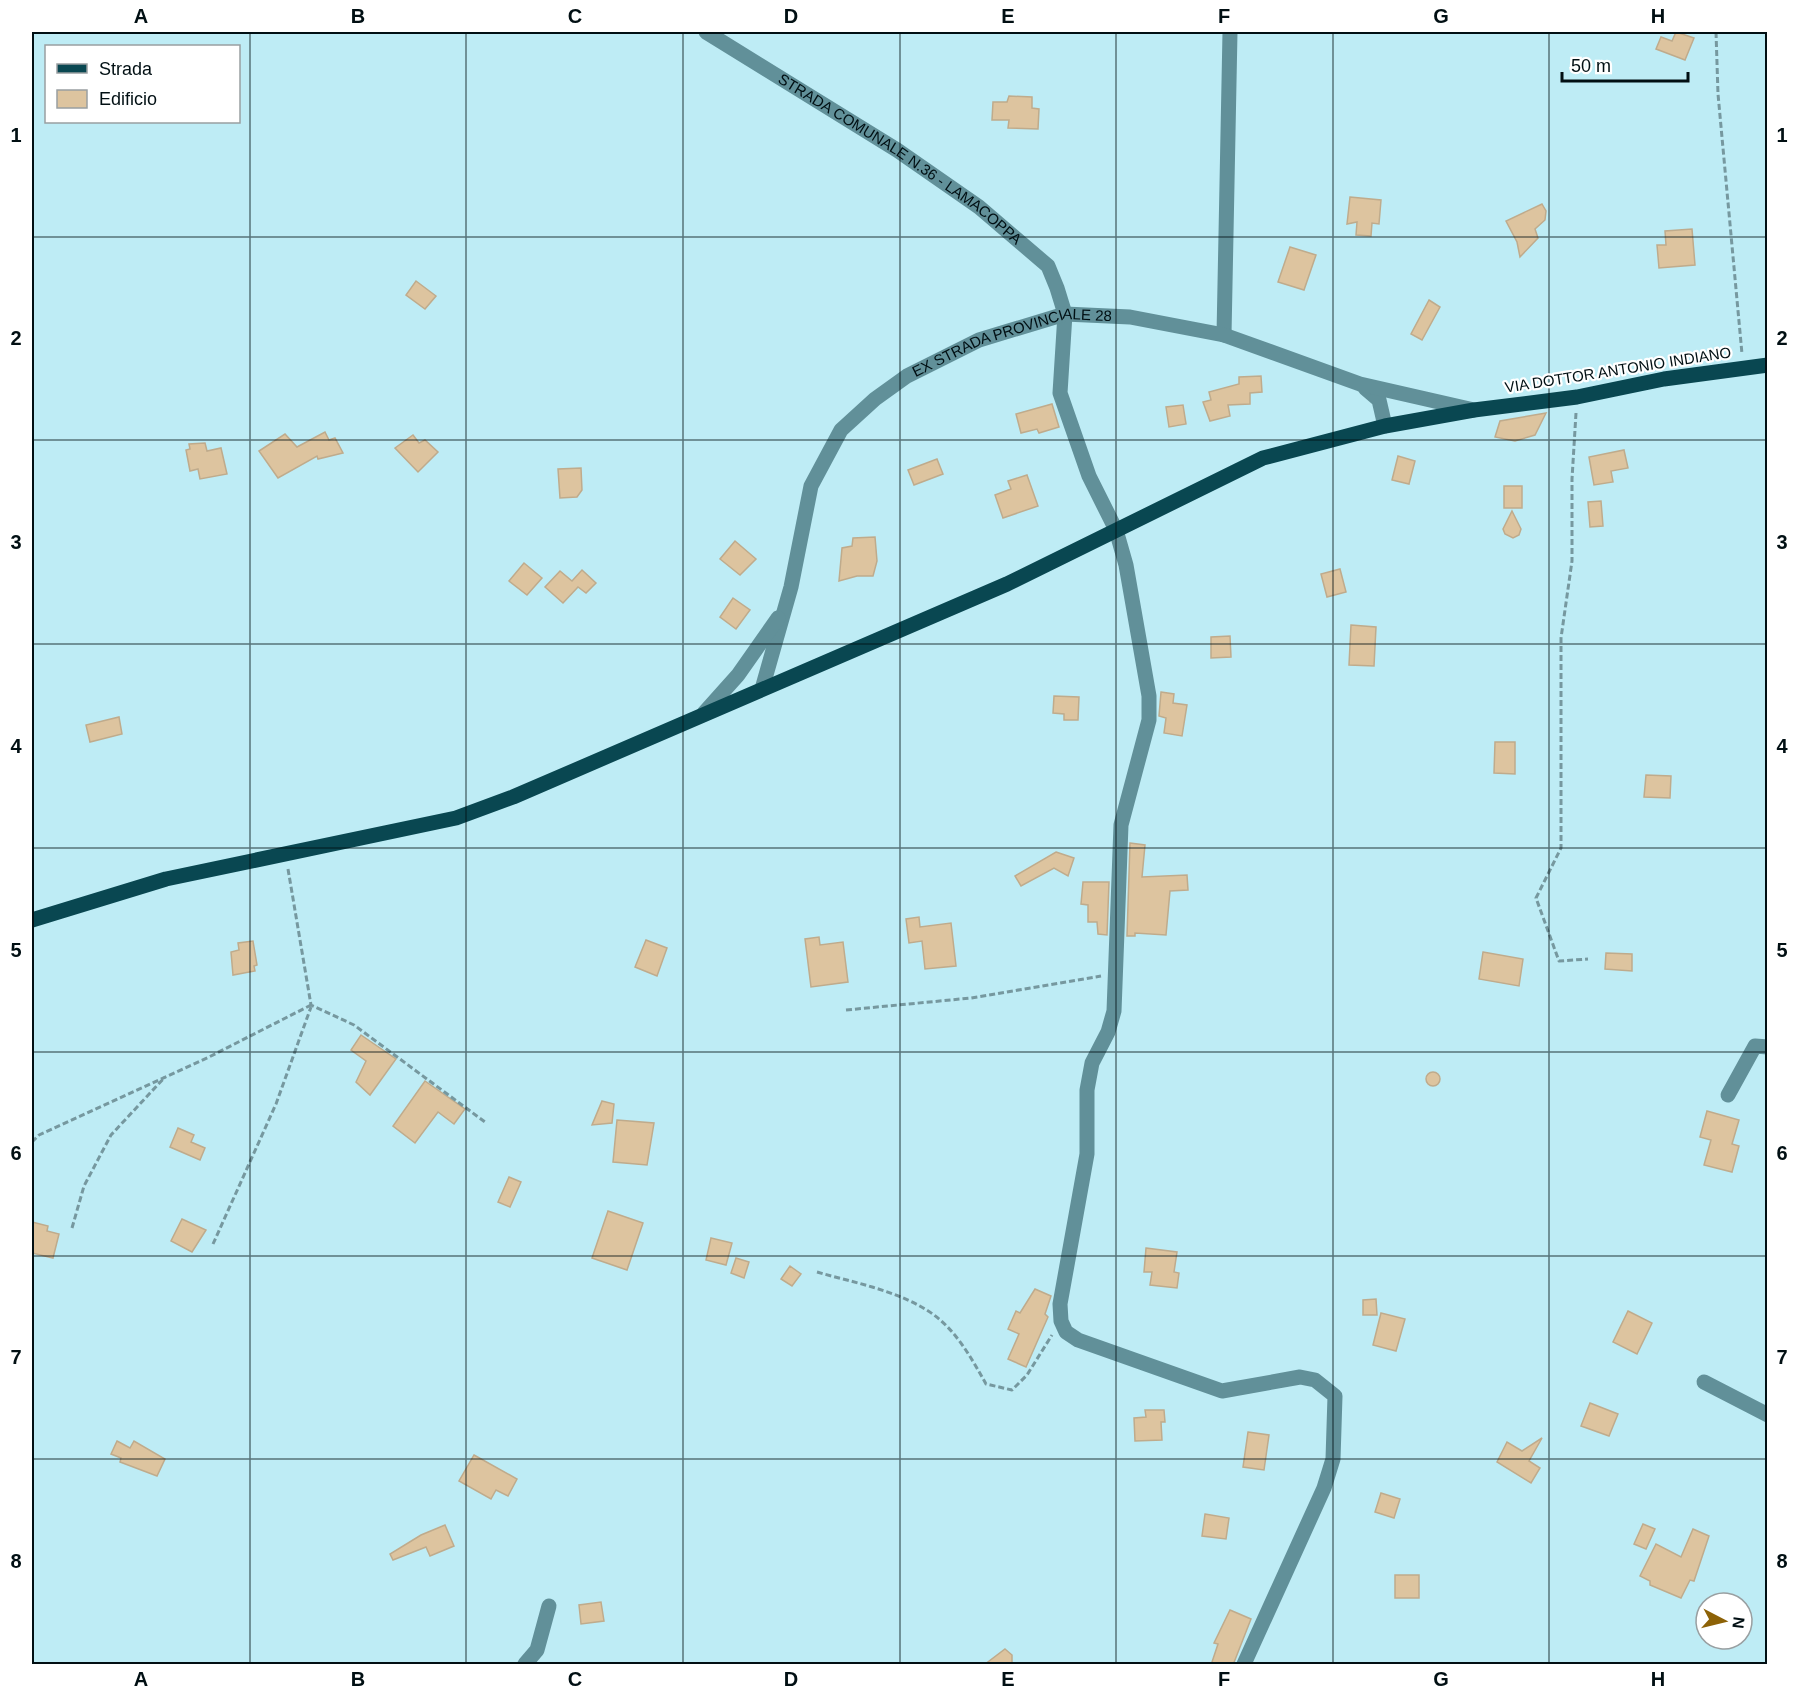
<svg xmlns="http://www.w3.org/2000/svg" width="1799" height="1696" viewBox="0 0 1799 1696" font-family="Helvetica,sans-serif">
  <style>
    .building { fill: #ddc49f; stroke: #bfab8c; stroke-width: 1.5 }
    .lines { fill: none; stroke-linecap: round; stroke-linejoin: round }
    .path { stroke: #76989f; stroke-width: 3; stroke-dasharray: 6 3; stroke-linecap: butt }
    .minor { stroke: #619099; stroke-width: 15 }
    .major { stroke: #094751; stroke-width: 15 }
    .grid { fill: none; stroke: #010f13; stroke-width: 1.5; stroke-opacity: 0.55 }
    .labels { text-anchor: middle; stroke-width: 4.5; stroke-linejoin: round; paint-order: stroke }
    .street-label { font-size: 15px; fill: #010f13; stroke: #fff }
    .neatline { fill: none; stroke: #010f13; stroke-width: 2 }
    .grid-label { font-size: 20px; text-anchor: middle; font-weight: bold; fill: #010f13 }
  </style>
  <rect width="100%" height="100%" fill="#beecf5"/>
  <g class="building">
    <path d="M1676 32 1694 38 1685 60 1656 49 1661 37 1672 41Z"/>
    <path d="M1009 96 1032 97V108L1039 109 1038 129 1008 128 1009 120H992L993 102H1007Z"/>
    <path d="M1350 197 1381 200 1379 224 1372 223 1371 236 1356 235 1357 222 1347 224Z"/>
    <path d="M1542 204 1546 211 1545 220 1535 229 1538 238 1520 257 1517 242 1506 221Z"/>
    <path d="M1692 229 1695 265 1659 268 1657 245H1666L1665 231Z"/>
    <path d="M1290 247 1316 255 1304 290 1278 282Z"/>
    <path d="M416 281 436 296 425 309 406 295Z"/>
    <path d="M1429 300 1440 307 1422 340 1411 334Z"/>
    <path d="M1261 376 1262 392 1250 393V404L1228 405 1230 416 1210 421 1203 402 1211 400 1209 392 1239 384V377Z"/>
    <path d="M1052 404 1059 427 1039 433 1037 429 1021 433 1016 414Z"/>
    <path d="M1183 405 1186 424 1169 427 1166 407Z"/>
    <path d="M1546 413 1535 435 1515 441 1495 437 1500 421Z"/>
    <path d="M325 432 329 440 335 438 343 453 318 459 317 456 278 478 259 451 285 434 297 447Z"/>
    <path d="M413 435 419 443 425 440 438 452 418 472 395 448Z"/>
    <path d="M205 443 207 451 221 448 227 474 200 479 198 469 190 471 186 450 190 449 189 444Z"/>
    <path d="M1624 450 1628 468 1611 471 1613 482 1594 485 1589 457Z"/>
    <path d="M1398 456 1415 461 1409 484 1392 480Z"/>
    <path d="M937 459 943 474 914 485 908 470Z"/>
    <path d="M581 468 582 490 577 497 560 498 558 469Z"/>
    <path d="M1027 475 1038 506 1003 518 995 495 1011 489 1008 481Z"/>
    <rect x="1504" y="486" width="18" height="22"/>
    <path d="M1601 501 1603 526 1590 527 1588 502Z"/>
    <path d="M1512 511 1521 529 1519 535 1513 538 1505 534 1503 529Z"/>
    <path d="M875 537 877 561 873 576H857L839 581 842 548 852 546 853 538Z"/>
    <path d="M735 541 756 559 740 575 720 559Z"/>
    <path d="M524 563 542 578 527 595 509 581Z"/>
    <path d="M1340 569 1346 592 1327 597 1321 574Z"/>
    <path d="M582 570 596 583 586 593 578 587 563 603 545 587 560 571 572 581Z"/>
    <path d="M733 598 750 610 736 629 720 617Z"/>
    <path d="M1351 625 1376 627 1374 666 1349 665Z"/>
    <path d="M1230 636 1231 657 1211 658V637Z"/>
    <path d="M1161 692 1174 694 1173 703 1187 705 1182 736 1164 733 1166 718 1159 716Z"/>
    <path d="M1054 696 1079 697 1078 720H1064V714L1053 713Z"/>
    <path d="M119 717 122 734 90 742 86 725Z"/>
    <path d="M1495 742H1515V774L1494 773Z"/>
    <path d="M1646 775 1671 776 1670 798 1644 797Z"/>
    <path d="M1130 843 1145 845 1142 877 1187 875 1188 890 1170 891 1166 935 1135 933V936H1127Z"/>
    <path d="M1056 852 1074 858 1068 876 1054 868 1021 886 1015 876Z"/>
    <path d="M1083 882H1109L1107 935 1098 934 1097 922H1088V905L1081 904Z"/>
    <path d="M919 917 920 927 951 923 956 966 925 969 922 941 909 943 906 919Z"/>
    <path d="M819 937 820 945 843 942 848 982 811 987 805 939Z"/>
    <path d="M646 940 667 948 657 976 635 967Z"/>
    <path d="M253 941 257 965 254 966 255 971 233 975 231 952 239 950 238 943Z"/>
    <path d="M1483 952 1523 959 1519 986 1479 979Z"/>
    <path d="M1606 953 1632 954V971L1605 969Z"/>
    <path d="M361 1035 396 1059 370 1095 356 1082 366 1061 351 1050Z"/>
    <circle cx="1433" cy="1079" r="7"/>
    <path d="M425 1081 465 1109 454 1124 438 1112 415 1143 393 1126Z"/>
    <path d="M602 1101 614 1104 612 1123 592 1125Z"/>
    <path d="M1707 1111 1739 1120 1732 1144 1739 1146 1732 1172 1704 1165 1711 1140 1700 1137Z"/>
    <path d="M617 1120 654 1123 647 1165 613 1162Z"/>
    <path d="M178 1128 194 1135 191 1142 205 1148 200 1160 170 1147Z"/>
    <path d="M509 1177 521 1182 510 1207 498 1202Z"/>
    <path d="M608 1211 643 1223 627 1270 592 1258Z"/>
    <path d="M182 1219 206 1230 192 1252 171 1241Z"/>
    <path d="M32 1222 48 1226 47 1231 59 1234 53 1258 32 1253Z"/>
    <path d="M711 1238 732 1243 726 1265 706 1260Z"/>
    <path d="M1146 1248 1177 1252 1174 1272 1179 1273 1177 1288 1150 1285 1152 1272H1144Z"/>
    <path d="M736 1258 749 1262 744 1278 731 1273Z"/>
    <path d="M790 1266 801 1274 792 1286 781 1279Z"/>
    <path d="M1035 1289 1051 1296 1045 1314 1048 1317 1026 1367 1008 1359 1019 1334 1008 1329 1016 1311 1020 1313Z"/>
    <path d="M1376 1299 1377 1315H1363V1300Z"/>
    <path d="M1628 1311 1652 1323 1637 1354 1613 1342Z"/>
    <path d="M1381 1313 1405 1319 1396 1351 1373 1345Z"/>
    <path d="M1590 1403 1618 1414 1609 1436 1581 1426Z"/>
    <path d="M1145 1410H1164L1165 1422H1161L1162 1440 1135 1441 1134 1418 1146 1417Z"/>
    <path d="M1248 1432 1269 1435 1264 1470 1243 1467Z"/>
    <path d="M1542 1438 1529 1461 1540 1468 1531 1483 1497 1462 1507 1442 1522 1451Z"/>
    <path d="M117 1441 130 1448 134 1441 165 1459 157 1476 120 1462 121 1458 111 1454Z"/>
    <path d="M474 1455 517 1479 508 1496 496 1490 491 1499 459 1481Z"/>
    <path d="M1381 1493 1400 1499 1394 1518 1375 1512Z"/>
    <path d="M1205 1514 1229 1518 1226 1539 1202 1536Z"/>
    <path d="M1643 1524 1655 1529 1646 1549 1634 1544Z"/>
    <path d="M445 1525 454 1546 430 1556 426 1547 393 1560 390 1554 421 1535Z"/>
    <path d="M1693 1529 1709 1536 1694 1581 1690 1580 1681 1598 1650 1585V1581L1640 1576 1656 1544 1681 1557Z"/>
    <rect x="1395" y="1575" width="24" height="23"/>
    <path d="M601 1602 604 1621 581 1624 579 1605Z"/>
    <path d="M1230 1610 1251 1619 1233 1665H1211L1218 1644 1214 1643Z"/>
    <path d="M1005 1649 1012 1655V1665H984Z"/>
  </g>
  <g class="lines">
    <g class="path">
      <path d="M1716 32 1718 94 1742 354"/>
      <path d="M1576 413 1572 479V561L1561 638V848L1536 898 1559 961 1588 959"/>
      <path d="M288 869 311 1005 354 1025 485 1122"/>
      <path d="M846 1010 971 998 1101 976"/>
      <path d="M32 1142 39 1135 209 1057 311 1005"/>
      <path d="M72 1228 84 1186 111 1135 165 1077"/>
      <path d="M213 1244 276 1104 311 1007"/>
      <path d="M817 1272C855 1283 901 1291 934 1315 957 1332 972 1359 986 1384L1012 1390 1027 1375 1052 1335"/>
    </g>
    <g class="minor">
      <path id="s1" d="M706 32 897 150 979 207 1048 266 1057 288 1065 314 1060 393 1089 476 1116 530 1126 565 1149 696V720L1121 825 1114 1011 1108 1032 1092 1063 1087 1090V1154L1060 1304 1061 1321 1066 1332 1078 1340 1222 1391 1300 1377 1315 1380 1335 1396 1333 1459 1324 1488 1244 1664"/>
      <path d="M1224 335 1230 32"/>
      <path d="M1365 388 1379 400 1385 426"/>
      <path id="s2" d="M762 689 791 587 811 486 841 430 875 399 907 376 979 340 1065 314 1130 317 1224 335 1360 384 1474 410"/>
      <path d="M704 713 738 675 778 618"/>
      <path d="M1728 1095 1755 1046 1768 1047"/>
      <path d="M1704 1382 1768 1415"/>
      <path d="M525 1664 537 1650 549 1606"/>
    </g>
    <path class="major" d="M32 920 166 879 456 818 513 797 1007 584 1263 458 1385 426 1474 410 1577 397 1664 379 1768 365"/>
  </g>
  <path class="grid" d="M250 32V1664M466 32V1664M683 32V1664M900 32V1664M1116 32V1664M1333 32V1664M1549 32V1664M32 237H1768M32 440H1768M32 644H1768M32 848H1768M32 1052H1768M32 1256H1768M32 1459H1768"/>
  <g class="labels">
    <g class="street-label">
      <text dy="5" stroke="none"><textPath href="#s1" startOffset="232">STRADA COMUNALE N.36 - LAMACOPPA</textPath></text>
      <text dy="5" stroke="none"><textPath href="#s2" startOffset="470">EX STRADA PROVINCIALE 28</textPath></text>
      <text transform="translate(1618 370) rotate(-9)" y="5">VIA DOTTOR ANTONIO INDIANO</text>
    </g>
  </g>
  <rect width="1799" height="1696" fill="none" stroke="#ffffff" stroke-width="66"/>
  <rect x="45" y="45" width="195" height="78" fill="#ffffff" stroke="#999fa1" stroke-width="1.5"/>
  <rect x="57" y="64" width="30" height="9" fill="#094751" stroke="#999fa1" stroke-width="1.5"/>
  <text x="99" y="75" font-size="18" fill="#010f13">Strada</text>
  <rect x="57" y="90" width="30" height="18" fill="#ddc49f" stroke="#999fa1" stroke-width="1.5"/>
  <text x="99" y="105" font-size="18" fill="#010f13">Edificio</text>
  <g transform="translate(1724 1621) rotate(97)"><circle r="28" fill="#ffffff" stroke="#999fa1" stroke-width="1.5"/>
  <path d="M0-4.5L10 22L0 15L-10 22Z" fill="#8d6207"/>
  <text y="-9" font-size="16" font-weight="bold" text-anchor="middle" fill="#010f13">N</text>
  </g>
  <path d="M1562 72v9h126v-9" fill="none" stroke="#010f13" stroke-width="3"/>
  <text x="1571" y="72" font-size="18" fill="#010f13" stroke="#ffffff" stroke-width="4.5" paint-order="stroke">50 m</text>
  <rect x="33" y="33" width="1733" height="1630" class="neatline"/>
  <g class="grid-label">
    <text x="141" y="23">A</text>
    <text x="358" y="23">B</text>
    <text x="575" y="23">C</text>
    <text x="791" y="23">D</text>
    <text x="1008" y="23">E</text>
    <text x="1224" y="23">F</text>
    <text x="1441" y="23">G</text>
    <text x="1658" y="23">H</text>
    <text x="16" y="142">1</text>
    <text x="1782" y="142">1</text>
    <text x="16" y="345">2</text>
    <text x="1782" y="345">2</text>
    <text x="16" y="549">3</text>
    <text x="1782" y="549">3</text>
    <text x="16" y="753">4</text>
    <text x="1782" y="753">4</text>
    <text x="16" y="957">5</text>
    <text x="1782" y="957">5</text>
    <text x="16" y="1160">6</text>
    <text x="1782" y="1160">6</text>
    <text x="16" y="1364">7</text>
    <text x="1782" y="1364">7</text>
    <text x="16" y="1568">8</text>
    <text x="1782" y="1568">8</text>
    <text x="141" y="1686">A</text>
    <text x="358" y="1686">B</text>
    <text x="575" y="1686">C</text>
    <text x="791" y="1686">D</text>
    <text x="1008" y="1686">E</text>
    <text x="1224" y="1686">F</text>
    <text x="1441" y="1686">G</text>
    <text x="1658" y="1686">H</text>
  </g>
</svg>
